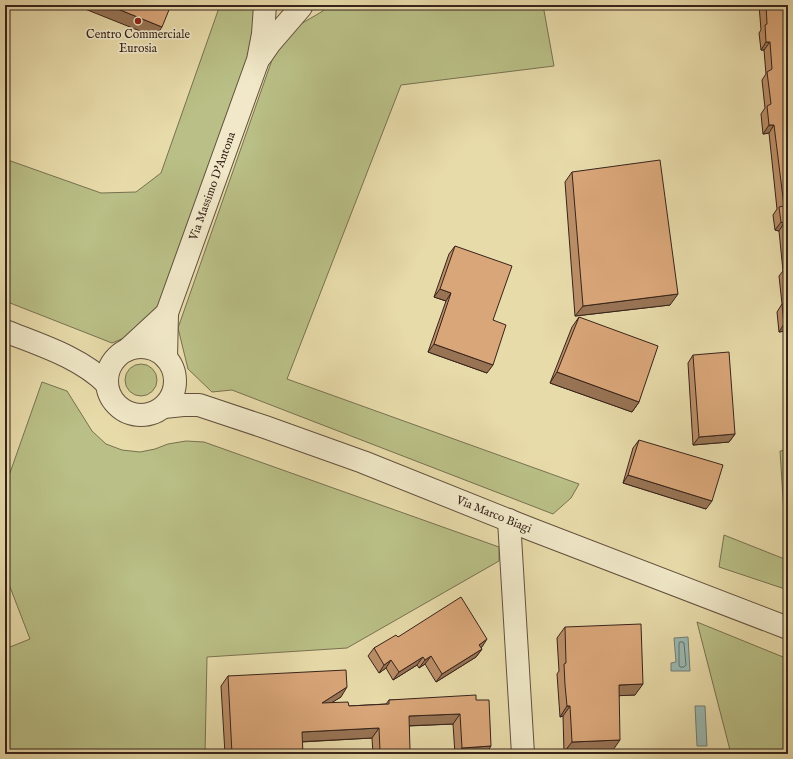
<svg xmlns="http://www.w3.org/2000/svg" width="793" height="759" viewBox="0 0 793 759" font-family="'IM FELL English',serif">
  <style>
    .green { fill: #b9bf86; stroke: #787150 }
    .water { fill: #9ab9b2; stroke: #727d75 }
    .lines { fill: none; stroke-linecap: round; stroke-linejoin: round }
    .shore { stroke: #686e66; stroke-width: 1 }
    .minor-casing { stroke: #63513e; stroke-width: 24 }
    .minor { stroke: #f0e8c8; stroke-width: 22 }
    .wall { fill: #bb8f68; stroke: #37231a }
    .shaded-wall { fill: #987455; stroke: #37231a }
    .building { fill: #d9a679; stroke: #37231a }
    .poi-dot { fill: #8f2418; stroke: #f0e8c8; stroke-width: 1.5 }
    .labels { text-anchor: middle; stroke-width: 3.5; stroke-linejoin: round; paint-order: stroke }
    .poi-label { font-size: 12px; fill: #37231a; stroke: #f0e8c8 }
    .street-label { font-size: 12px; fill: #37231a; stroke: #f0e8c8 }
  </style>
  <rect width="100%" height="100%" fill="#e8dbaa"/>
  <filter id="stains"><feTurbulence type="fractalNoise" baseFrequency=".005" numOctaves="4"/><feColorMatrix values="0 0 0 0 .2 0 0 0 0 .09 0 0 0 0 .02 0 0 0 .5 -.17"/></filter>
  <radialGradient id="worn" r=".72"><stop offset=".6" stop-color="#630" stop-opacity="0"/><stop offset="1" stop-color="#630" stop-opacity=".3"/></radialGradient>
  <g class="green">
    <path d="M220 5H258L253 53 160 309 134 334 112 343 5 301V159L101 193 136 192 161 173Z"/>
    <path d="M327 5H543L554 66 401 85 287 379 579 484 571 498 553 514 232 390 212 392 188 369 178 328 273 57 299 25 323 11Z"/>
    <circle cx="141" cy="380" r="16"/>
    <path d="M42 382 67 391 92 431 106 444 122 450 140 452 155 449 168 444 186 441 204 442 499 547V561L347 648 207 657 205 754H5V649L30 639 5 574V487Z"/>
    <path d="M788 450V590L719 567 724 535 787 560 780 451Z"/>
    <path d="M697 622 788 659V754H731Z"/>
  </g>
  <g class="water">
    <path d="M688 637 690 671H671V663L676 662 674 638Z"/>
    <path d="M705 706 707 746H697L695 706Z"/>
  </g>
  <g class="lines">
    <path class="shore" d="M680 642H683L684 643 686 665 684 667H680L679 665V644Z"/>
    <defs>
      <g id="minor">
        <path d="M261 56 270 43 301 7"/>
        <path d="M5 331C40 345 80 357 107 384"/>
        <circle cx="141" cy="381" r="34"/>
        <path d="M127 350 167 313"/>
        <path d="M166 358 167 313 258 60 263 34 265 5"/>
        <path d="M164 407 183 405H199L265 427 363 462 533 530 788 628"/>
        <path d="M509 520 523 754"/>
      </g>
    </defs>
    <use href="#minor" class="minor-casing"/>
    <use href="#minor" class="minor"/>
  </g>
  <g class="wall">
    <path d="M759 5H788V366L785 331 779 332 777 312 782 304 779 276 783 271 779 231 775 230 773 215 777 209 769 133 763 134 761 114 765 108 762 80 766 74 764 50H761L759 33 761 30Z"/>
    <path d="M572 172 670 305 575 316 565 182Z"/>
    <path d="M455 246 493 320 487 373 428 352 446 301 434 297 449 254Z"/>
    <path d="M579 317 639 402 632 412 550 383 572 327Z"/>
    <path d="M693 355 735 434 729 442 693 445 688 363Z"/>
    <path d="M639 440 706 509 623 483 633 448Z"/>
    <path d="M565 627 635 695H619L613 750 564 752 563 716 560 717 557 674 559 671 557 638Z"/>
    <path d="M398 637 482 647 481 648 482 649 476 657 436 682 425 664 419 668 417 665 393 680 386 668 379 673 368 656 374 648Z"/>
    <path d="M228 676 341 697 332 702 349 706 386 704 389 700H476L486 754H455L453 724 409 726 407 754H373L372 738 302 742 303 754H225L221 686Z"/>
  </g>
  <g class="shaded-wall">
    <path d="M75 5H108L162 27 155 37Z"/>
    <path d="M766 42H770L764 50H761Z"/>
    <path d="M769 125H774L769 133 763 134Z"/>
    <path d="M781 222 784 223 779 231 775 230Z"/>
    <path d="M440 289 451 293 446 301 434 297Z"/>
    <path d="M678 294 670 305 575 316 583 306Z"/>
    <path d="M784 324H788V327L785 331 779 332Z"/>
    <path d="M434 344 493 365 487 373 428 352Z"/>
    <path d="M557 372 639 402 632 412 550 383Z"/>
    <path d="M735 434 729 442 693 445 699 437Z"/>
    <path d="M628 475 712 501 706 509 623 483Z"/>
    <path d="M487 639 482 647 473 653 479 645Z"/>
    <path d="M482 649 476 657 436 682 442 674Z"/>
    <path d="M431 656 425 664 419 668 425 660Z"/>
    <path d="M423 657 417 665 393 680 399 672Z"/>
    <path d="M391 660 386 668 379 673 384 665Z"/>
    <path d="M643 684 635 695 612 696 619 685Z"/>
    <path d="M347 687 341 697 315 713 322 703Z"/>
    <path d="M567 706H570L563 716 560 717Z"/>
    <path d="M460 714 453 724 402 726 409 716Z"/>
    <path d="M379 728 372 738 295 742 302 732Z"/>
    <path d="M620 740 613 750 564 752 572 742Z"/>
    <path d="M491 746 486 754H457L462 748Z"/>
    <path d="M410 750 407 754H378L380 751Z"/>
  </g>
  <g class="building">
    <path d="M108 5H171L162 27Z"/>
    <path d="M766 5H788V253L784 223 781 222 779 207 784 206 774 125H769L767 106 771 104 767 72 772 69 770 42H766L765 25 767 24Z"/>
    <path d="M660 160 678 294 583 306 572 172Z"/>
    <path d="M455 246 512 266 493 320 506 325 493 365 434 344 451 293 440 289Z"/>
    <path d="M785 268H788V299Z"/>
    <path d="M788 303V324H784L782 304Z"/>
    <path d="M579 317 658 346 639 402 557 372Z"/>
    <path d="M729 352 735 434 699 437 693 355Z"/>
    <path d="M639 440 723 465 712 501 628 475Z"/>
    <path d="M461 597 487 639 479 645 482 649 442 674 431 656 425 660 423 657 399 672 391 660 384 665 374 648 396 635 398 637Z"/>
    <path d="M641 624 643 684 619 685 620 740 572 742 570 706H567L565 685 564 664 566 663 565 627Z"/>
    <path d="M346 670 347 687 322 703 348 702 349 706 389 704V700L476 695V700H489L491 746 462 748 460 714 409 716 410 750 380 751 379 728 302 732 303 754H232L228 676Z"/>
  </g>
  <circle class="poi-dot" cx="138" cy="21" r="4"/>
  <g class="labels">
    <g class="poi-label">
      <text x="138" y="38">Centro Commerciale<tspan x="138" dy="14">Eurosia</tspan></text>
    </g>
    <g class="street-label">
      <text transform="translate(212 186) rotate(-70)" y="4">Via Massimo D'Antona</text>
      <text transform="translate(494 514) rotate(22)" y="4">Via Marco Biagi</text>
    </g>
  </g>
  <rect width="793" height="759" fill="none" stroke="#e8dbaa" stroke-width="20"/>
  <rect x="6" y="6" width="781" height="747" fill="none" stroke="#37231a" stroke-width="2"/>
  <rect x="10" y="10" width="773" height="739" fill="none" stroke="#37231a"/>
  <rect width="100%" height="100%" filter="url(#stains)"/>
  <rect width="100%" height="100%" fill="url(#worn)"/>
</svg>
